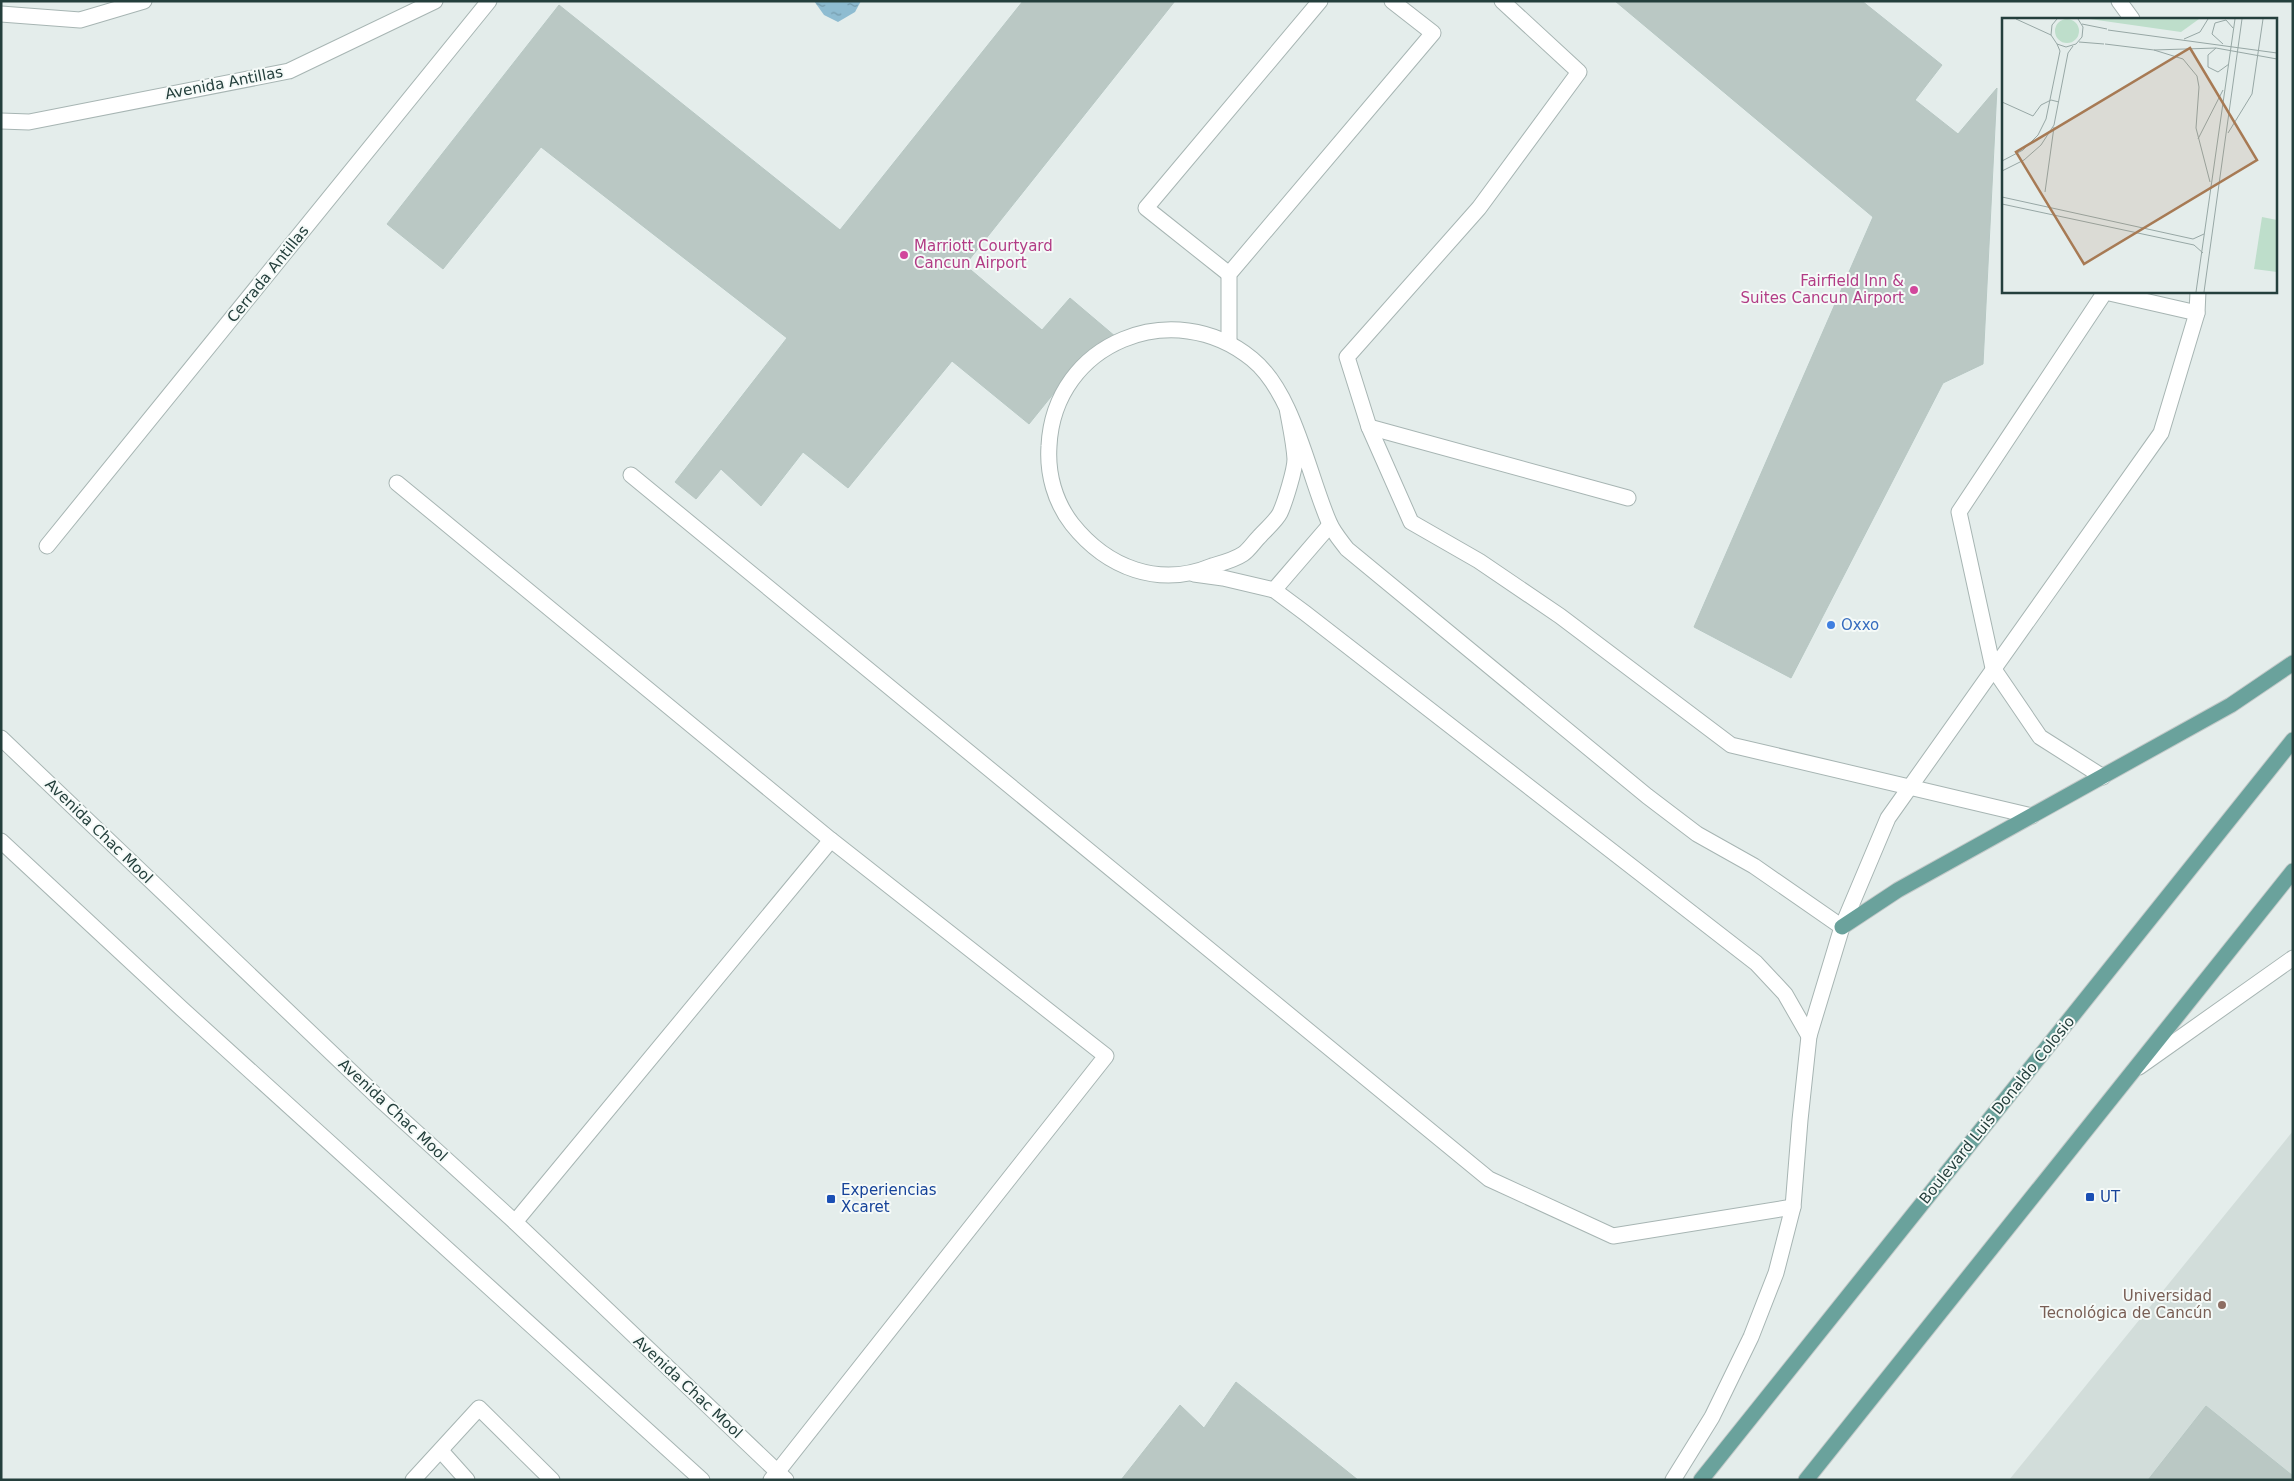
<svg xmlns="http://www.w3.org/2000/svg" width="2294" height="1481" viewBox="0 0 2294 1481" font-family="'DejaVu Sans',sans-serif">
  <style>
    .built { fill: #d2ddda }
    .water { fill: url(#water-ripples) }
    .building { fill: #bac8c4; stroke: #b7c7c3 }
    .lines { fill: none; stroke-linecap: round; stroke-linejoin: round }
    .service-casing { stroke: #a7b5b3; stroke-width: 17 }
    .minor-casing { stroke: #a7b5b3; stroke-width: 17 }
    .tertiary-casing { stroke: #a7b5b3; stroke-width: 17 }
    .primary-casing { stroke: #c2c9c8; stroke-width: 17 }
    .service { stroke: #fff; stroke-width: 15 }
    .minor { stroke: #fff; stroke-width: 15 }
    .tertiary { stroke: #fff; stroke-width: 15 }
    .primary { stroke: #6aa29c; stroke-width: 15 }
    .hotel-dot { fill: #d1479c; stroke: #f5faf8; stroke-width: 2 }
    .shop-dot { fill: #3f7fe0; stroke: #f5faf8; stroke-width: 2 }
    .transit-dot { fill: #1a4fb4; stroke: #f5faf8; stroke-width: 2 }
    .education-dot { fill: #8d6e63; stroke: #f5faf8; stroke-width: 2 }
    .labels { text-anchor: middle; stroke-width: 4; stroke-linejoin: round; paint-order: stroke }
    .street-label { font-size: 15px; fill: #243f3c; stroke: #f5faf8 }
    .hotel-label { font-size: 15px; fill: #b23c85; stroke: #f5faf8; text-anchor: start }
    .shop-label { font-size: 15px; fill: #366cbe; stroke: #f5faf8; text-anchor: start }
    .transit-label { font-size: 15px; fill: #164399; stroke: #f5faf8; text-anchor: start }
    .education-label { font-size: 15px; fill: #785e54; stroke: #f5faf8; text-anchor: end }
    .inset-road { fill: none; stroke: #97a7a5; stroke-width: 1 }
    .view { fill: #a77a54; fill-opacity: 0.15; stroke: #a77a54; stroke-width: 2.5 }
    .inset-edge { fill: none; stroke: #243f3c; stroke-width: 2.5 }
  </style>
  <defs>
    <pattern id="water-ripples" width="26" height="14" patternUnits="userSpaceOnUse" patternTransform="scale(1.25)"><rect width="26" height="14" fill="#8ebcd1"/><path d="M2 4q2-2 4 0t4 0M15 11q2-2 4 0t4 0" fill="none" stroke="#749aab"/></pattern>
  </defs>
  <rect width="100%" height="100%" fill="#e4edeb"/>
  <path class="built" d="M2293 1131V1480H2009Z"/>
  <path class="water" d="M814 1H861L855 12 838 22 824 15Z"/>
  <g class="building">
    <path d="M1023 1H1175L965 265 1042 330 1070 298 1116 337 1079 362 1029 424 952 361 848 488 803 452 761 506 721 469 696 499 675 482 787 338 541 147 443 269 387 224 559 5 840 230Z"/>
    <path d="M1615 1H1862L1942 65 1915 100 1958 134 1997 88 1983 364 1943 383 1791 678 1694 627 1873 217Z"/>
    <path d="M1236 1382 1358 1480H1121L1180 1405 1204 1428Z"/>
    <path d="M2206 1406 2293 1476V1480H2148Z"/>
  </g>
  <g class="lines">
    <defs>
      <g id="service">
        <path d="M1502 1 1579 72 1479 208 1347 357 1369 427 1411 522 1479 561 1560 616 1731 745 2032 816"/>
        <path d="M1229 274 1146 208 1320 1"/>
        <path d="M1229 343V274L1433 33 1392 1"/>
        <path d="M1287 408C1290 425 1294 442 1295 459 1295 470 1285 502 1280 513 1276 521 1265 530 1259 537 1254 542 1249 550 1243 554 1234 560 1222 563 1212 566 1159 588 1107 568 1072 524 1055 502 1047 474 1049 446 1054 342 1174 295 1252 359 1294 393 1308 474 1329 522 1333 532 1341 541 1347 549L1647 796 1697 834 1754 866 1842 927"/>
        <path d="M1369 427 1628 498"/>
        <path d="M631 475 1489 1179 1613 1236 1793 1207"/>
        <path d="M397 483 831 840"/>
        <path d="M1194 574 1223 578 1274 590 1305 613 1756 963 1785 994 1809 1036"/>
        <path d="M1274 590 1330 525"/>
        <path d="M2103 777 2040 737 1993 668 1959 512 2105 292 2197 313"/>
        <path d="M515 1222 831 840 1106 1056 771 1480"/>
        <path d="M441 1451 467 1480"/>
        <path d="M413 1480 479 1408 552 1480"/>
      </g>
      <g id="minor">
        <path d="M2119 1 2132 19"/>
        <path d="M1 14 80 20 144 1"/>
        <path d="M1 121 29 122 289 71 435 1"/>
        <path d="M47 546 489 1"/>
        <path d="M2139 1067 2293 958"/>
        <path d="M1673 1480 1712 1417 1751 1337 1776 1273 1793 1207 1800 1120 1809 1036 1842 927 1888 818 2161 433 2197 313 2198 291"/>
      </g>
      <g id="tertiary">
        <path d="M1 738 383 1102 515 1222 786 1480"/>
        <path d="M1 841 182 1009 702 1480"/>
      </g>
      <g id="primary">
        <path d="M1842 927 1898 890 2231 705 2293 663"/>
        <path d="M1701 1480 2293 740"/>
        <path d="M1806 1480 2293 871"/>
      </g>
    </defs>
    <use href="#service" class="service-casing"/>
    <use href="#minor" class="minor-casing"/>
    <use href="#tertiary" class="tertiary-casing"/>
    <use href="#primary" class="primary-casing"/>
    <use href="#service" class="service"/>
    <use href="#minor" class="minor"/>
    <use href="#tertiary" class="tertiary"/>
    <use href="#primary" class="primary"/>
  </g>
  <g class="hotel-dot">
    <circle cx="904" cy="255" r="5"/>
    <circle cx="1914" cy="290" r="5"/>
  </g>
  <circle class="shop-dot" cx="1831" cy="625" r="5"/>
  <g class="transit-dot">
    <rect x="2085" y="1192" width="10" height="10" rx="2.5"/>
    <rect x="826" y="1194" width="10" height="10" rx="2.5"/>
  </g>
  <circle class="education-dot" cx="2222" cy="1305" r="5"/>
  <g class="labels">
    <g class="street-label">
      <text transform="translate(224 83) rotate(-11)" y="5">Avenida Antillas</text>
      <text transform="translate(268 274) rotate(-51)" y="5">Cerrada Antillas</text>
      <text transform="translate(99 831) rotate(44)" y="5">Avenida Chac Mool</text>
      <text transform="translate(393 1110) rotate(43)" y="5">Avenida Chac Mool</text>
      <text transform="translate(1997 1110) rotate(-51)" y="5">Boulevard Luis Donaldo Colosio</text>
      <text transform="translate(688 1387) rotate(43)" y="5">Avenida Chac Mool</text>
    </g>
    <g class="hotel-label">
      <text x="914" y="251">Marriott Courtyard<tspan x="914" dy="17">Cancun Airport</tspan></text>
      <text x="1904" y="286" text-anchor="end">Fairfield Inn &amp;<tspan x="1904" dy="17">Suites Cancun Airport</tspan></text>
    </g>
    <g class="shop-label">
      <text x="1841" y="630">Oxxo</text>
    </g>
    <g class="transit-label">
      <text x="841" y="1195">Experiencias<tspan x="841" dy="17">Xcaret</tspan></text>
      <text x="2100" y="1202">UT</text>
    </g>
    <g class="education-label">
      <text x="2212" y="1301">Universidad<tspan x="2212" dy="17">Tecnológica de Cancún</tspan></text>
    </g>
  </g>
  <g transform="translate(2002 18)">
    <rect width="275" height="275" fill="#e4edeb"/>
    <path d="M53 13a12 12 0 1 1 24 0a12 12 0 1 1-24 0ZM260 199 275 202V254L252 251Z" fill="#bedecb"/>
    <path d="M88 1H197L179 14Z" fill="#bedecb"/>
    <path class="inset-road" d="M14 1 49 17M55 1 50 7 49 17 55 26 64 29 74 26 80 19 81 9 76 1M80 6 105 11M106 12 275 35M182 21 198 14 206 1M77 24 102 26M103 26 152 32 214 30 275 41M221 26 210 16 213 5 224 2 231 10M214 30 206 37V49L216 54 227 46M152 32 181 41 195 58 197 69 194 110 208 164M0 84 31 98 39 87 49 82 57 84M226 115 250 76 261 1M196 121 221 72M0 143 21 132 36 117 44 101 58 33 55 26M0 153 22 142 39 127 52 107 66 35 71 28M43 174 52 109M0 179 191 221 202 216M0 186 192 227 201 235M194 274 233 1M202 274 240 1"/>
    <path class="view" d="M188 30 255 142 82 246 14 134Z"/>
    <rect width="275" height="275" class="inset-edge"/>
  </g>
  <rect width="2294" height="1481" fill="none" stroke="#243f3c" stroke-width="5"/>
</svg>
